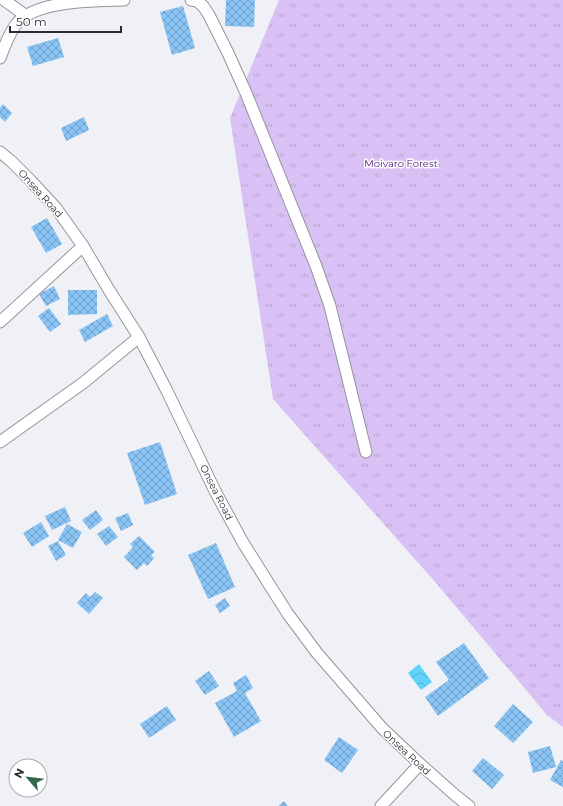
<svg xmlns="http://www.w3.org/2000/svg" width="563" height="806" viewBox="0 0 563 806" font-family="Montserrat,sans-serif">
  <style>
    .park { fill: url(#park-tufts) }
    .water { fill: url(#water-waves) }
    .building { fill: url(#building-cross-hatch) }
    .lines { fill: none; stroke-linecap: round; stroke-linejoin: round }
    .street-casing { stroke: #939599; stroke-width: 13 }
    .street { stroke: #fff; stroke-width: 11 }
    .labels { text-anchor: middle; stroke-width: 3; stroke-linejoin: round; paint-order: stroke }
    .park-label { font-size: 10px; fill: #4a1670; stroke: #fff }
    .street-label { font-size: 10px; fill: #2b2c2e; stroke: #fff }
  </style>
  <defs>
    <pattern id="park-tufts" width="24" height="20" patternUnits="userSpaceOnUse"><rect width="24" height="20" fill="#dac1f5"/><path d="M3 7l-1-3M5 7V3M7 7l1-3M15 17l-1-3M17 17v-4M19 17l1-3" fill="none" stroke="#bba6d2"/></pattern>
    <pattern id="water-waves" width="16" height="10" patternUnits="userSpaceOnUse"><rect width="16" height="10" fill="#61d2f9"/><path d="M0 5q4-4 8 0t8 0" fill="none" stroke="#54b4d6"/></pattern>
    <pattern id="building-cross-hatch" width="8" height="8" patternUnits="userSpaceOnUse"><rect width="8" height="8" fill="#89c4f5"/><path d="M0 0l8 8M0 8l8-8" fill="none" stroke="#709fc7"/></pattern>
  </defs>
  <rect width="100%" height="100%" fill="#eff1f6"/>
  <path class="park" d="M279 0H563V727L547 715 436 583 273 399 230 118Z"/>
  <path class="water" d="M419 664 432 682 421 690 408 673Z"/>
  <g class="building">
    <path d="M226 0H255L254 27 225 26Z"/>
    <path d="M183 6 195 48 172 55 160 12Z"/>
    <path d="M58 38 64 57 33 66 27 47Z"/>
    <path d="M3 104 12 113 5 122 0 117V108Z"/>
    <path d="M84 117 89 130 66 141 61 128Z"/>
    <path d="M47 218 62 244 46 253 31 227Z"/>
    <path d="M54 286 60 299 46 306 39 294Z"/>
    <path d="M68 290H97V314L68 315Z"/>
    <path d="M49 308 61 324 50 332 38 316Z"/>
    <path d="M107 314 113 326 85 342 79 330Z"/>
    <path d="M160 442 177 494 145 505 127 453Z"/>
    <path d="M65 507 71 521 52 530 45 516Z"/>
    <path d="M96 510 103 520 90 530 82 520Z"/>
    <path d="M128 513 133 525 121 531 115 518Z"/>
    <path d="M41 522 49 536 32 547 23 533Z"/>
    <path d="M67 524 82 532 73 548 58 540Z"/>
    <path d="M109 526 118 537 106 546 97 534Z"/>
    <path d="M139 536 155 552 151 555 154 558 147 566 144 563 137 570 124 557 133 547 130 544Z"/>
    <path d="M58 541 66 555 56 561 48 546Z"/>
    <path d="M216 543 235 587 208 599 188 555Z"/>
    <path d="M95 592 103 598 89 614 77 603 86 593 90 597Z"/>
    <path d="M225 598 230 606 220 613 215 605Z"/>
    <path d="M464 643 489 678 438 716 425 697 449 680 436 662Z"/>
    <path d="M209 671 219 686 205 695 195 681Z"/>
    <path d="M246 675 253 688 245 693 261 721 234 737 215 703 237 691 233 683Z"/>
    <path d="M513 704 533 722 513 743 494 726Z"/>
    <path d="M167 706 176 720 149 738 140 724Z"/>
    <path d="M339 737 358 750 342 773 324 760Z"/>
    <path d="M550 746 556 767 533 773 528 752Z"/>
    <path d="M483 758 504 775 492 789 472 771Z"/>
    <path d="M561 760 563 761V787L550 780Z"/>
    <path d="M284 801 288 806H278Z"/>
  </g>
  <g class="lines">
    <defs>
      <g id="street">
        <path d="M4 0 25 15"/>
        <path d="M191 0 197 1 203 6 209 15 228 53 246 93 316 266 330 306 366 452"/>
        <path d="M0 58C5 46 9 32 18 22 39 0 95 1 124 0"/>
        <path d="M0 152 11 161 31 181 56 208 83 246 109 290 139 337 167 391 215 491 242 541 267 581 288 614 317 653 382 728 420 764 455 795 469 806"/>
        <path d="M0 322 83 246"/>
        <path d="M0 442 83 383 139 337"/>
        <path d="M381 806 420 764"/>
      </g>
    </defs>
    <use href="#street" class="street-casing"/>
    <use href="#street" class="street"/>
  </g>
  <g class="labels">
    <g class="park-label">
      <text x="401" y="167">Moivaro Forest</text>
    </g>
    <g class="street-label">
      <text transform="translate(41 193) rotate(48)" y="4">Onsea Road</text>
      <text transform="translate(217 492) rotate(63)" y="4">Onsea Road</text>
      <text transform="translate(407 752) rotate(43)" y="4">Onsea Road</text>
    </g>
  </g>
  <g transform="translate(28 778) rotate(298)"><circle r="19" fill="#ffffff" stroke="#aaabab"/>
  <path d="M0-3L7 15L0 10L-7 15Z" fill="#31684e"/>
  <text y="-6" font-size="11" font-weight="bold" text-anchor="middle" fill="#2b2c2e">N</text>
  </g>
  <path d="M10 26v6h111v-6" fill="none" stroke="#2b2c2e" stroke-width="2"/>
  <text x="16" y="26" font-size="12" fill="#2b2c2e" stroke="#ffffff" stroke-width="3" paint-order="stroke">50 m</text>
</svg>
